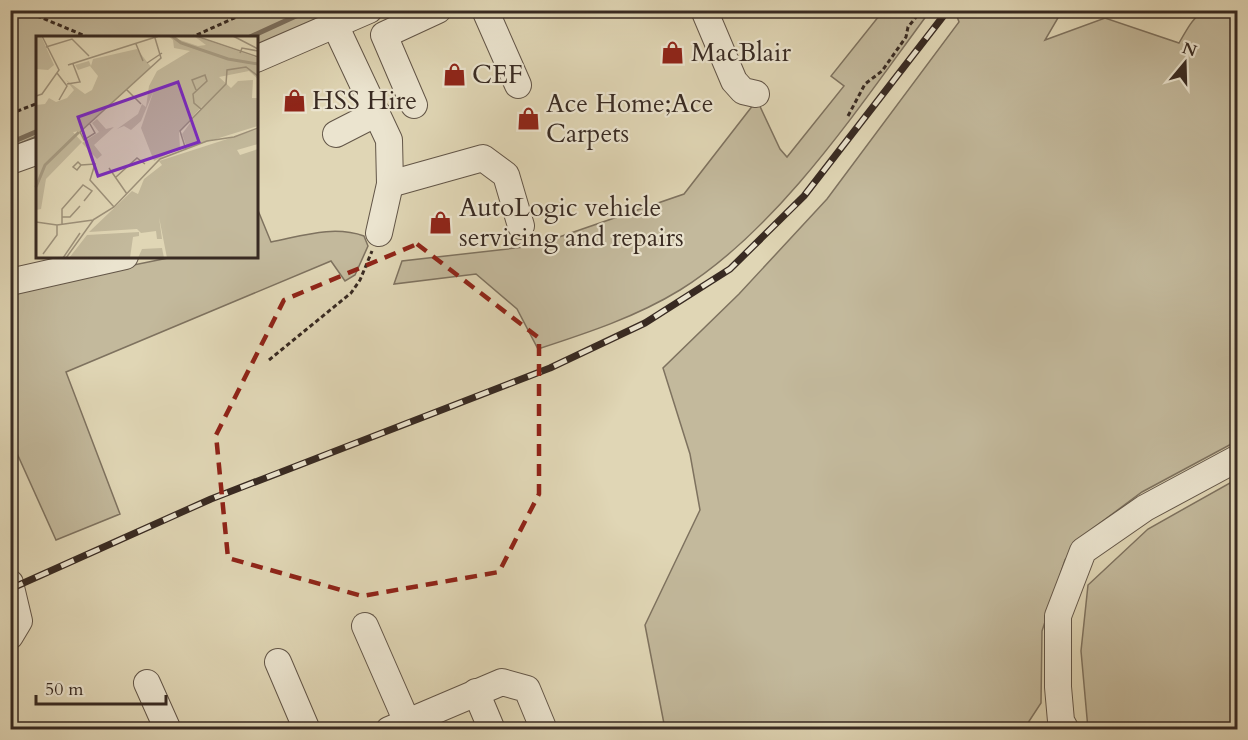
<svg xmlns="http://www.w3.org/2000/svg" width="1248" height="740" viewBox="0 0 1248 740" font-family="Cardo,serif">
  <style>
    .green { fill: #c3b99c; stroke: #7e725f; stroke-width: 1.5 }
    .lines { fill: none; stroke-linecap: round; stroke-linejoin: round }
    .stream { stroke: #7b6e5c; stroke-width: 5 }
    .minor-casing { stroke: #625547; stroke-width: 28 }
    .path { stroke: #382a22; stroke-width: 3; stroke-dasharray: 4.5 3; stroke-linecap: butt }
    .minor { stroke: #ebe4cf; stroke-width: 26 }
    .rail-casing { stroke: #382a22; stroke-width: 7 }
    .rail { stroke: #ebe4cf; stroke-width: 4.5; stroke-dasharray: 14; stroke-linecap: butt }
    .marked { fill: none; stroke: #8f2418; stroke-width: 4.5; stroke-dasharray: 12 8; stroke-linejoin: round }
    .labels { text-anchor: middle; stroke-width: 4.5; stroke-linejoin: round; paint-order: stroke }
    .poi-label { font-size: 26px; fill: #382a22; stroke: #ebe4cf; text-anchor: start }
    .inset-river { fill: none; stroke: #a79c83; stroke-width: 3 }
    .inset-road { fill: none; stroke: #9d917a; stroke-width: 1.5 }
    .view { fill: #7b2cbf; fill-opacity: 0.15; stroke: #7b2cbf; stroke-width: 3 }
    .inset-edge { fill: none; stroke: #382a22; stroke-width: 3 }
  </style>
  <rect width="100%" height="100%" fill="#e0d6b5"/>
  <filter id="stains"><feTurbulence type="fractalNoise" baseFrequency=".00333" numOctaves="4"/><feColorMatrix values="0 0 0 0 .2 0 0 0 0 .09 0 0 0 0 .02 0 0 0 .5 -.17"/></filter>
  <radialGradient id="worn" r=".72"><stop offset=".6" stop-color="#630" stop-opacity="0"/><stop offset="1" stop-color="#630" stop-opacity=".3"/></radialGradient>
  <g class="green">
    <path d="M11 11H346L257 50 256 38H38L37 136 11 147Z"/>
    <path d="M883 11H930C861 104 780 228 680 290 636 317 587 333 538 349L517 309 476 274 394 284 402 261 533 246 684 194 757 100 780 149 787 157 844 86 831 76Z"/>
    <path d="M955 11H1062L1045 40 1105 18 1179 43C1199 8 1198 11 1237 11V441L1142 492 1092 529 1065 560 1042 631 1041 703 1024 729H665L645 625 700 510 690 454 663 368 739 294 827 199 959 22Z"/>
    <path d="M257 208 271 242C302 236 333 225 364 236L368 246 355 275 345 281 331 261 66 372 120 514 56 540 11 440 10 290 173 257 256 256Z"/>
    <path d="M1237 479V729H1088L1081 651 1088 585 1148 529Z"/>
  </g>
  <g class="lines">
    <g class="stream">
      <path d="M248 38 309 10"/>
      <path d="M10 143 38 131"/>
    </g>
    <defs>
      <g id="minor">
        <path d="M485 10 518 85"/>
        <path d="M704 10 734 81 743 91 756 94"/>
        <path d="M335 25 389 140 390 184 379 233"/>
        <path d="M256 59 369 10"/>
        <path d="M414 105 384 35 438 10"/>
        <path d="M336 134 377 113"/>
        <path d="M10 161 38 151"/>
        <path d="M390 184 483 158 506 175 521 226"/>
        <path d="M10 282 125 256"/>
        <path d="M10 583 19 621 10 636"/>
        <path d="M365 626 407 722"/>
        <path d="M278 662 307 730"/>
        <path d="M147 683 168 730"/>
        <path d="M476 692 492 730"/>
        <path d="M389 730 502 682 527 689 544 730"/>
        <path d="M1066 730 1061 721 1058 687V616L1083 551 1145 508 1238 458"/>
      </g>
    </defs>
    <use href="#minor" class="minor-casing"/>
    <g class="path">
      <path d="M23 10 90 38"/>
      <path d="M190 38 252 10"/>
      <path d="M10 114 38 103"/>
      <path d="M848 116 865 84 882 71 906 37 908 27 922 10"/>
      <path d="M269 360 351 293 360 280 372 251"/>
    </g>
    <use href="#minor" class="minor"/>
    <defs>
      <path id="rail" d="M10 589 211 499 550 368 645 323 730 269 804 196 948 10"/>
    </defs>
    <use href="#rail" class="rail-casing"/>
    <use href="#rail" class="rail"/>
  </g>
  <path class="marked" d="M417 244 539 338V494L499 572 362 596 228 558 216 435 284 300Z"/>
  <defs>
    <symbol id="shop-bare" viewBox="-9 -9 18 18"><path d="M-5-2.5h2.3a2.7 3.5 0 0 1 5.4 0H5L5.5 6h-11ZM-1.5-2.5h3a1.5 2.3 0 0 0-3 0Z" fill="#8f2418" stroke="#ebe4cf" stroke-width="2.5" paint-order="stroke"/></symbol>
  </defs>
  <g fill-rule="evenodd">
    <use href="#shop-bare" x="656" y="36" width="33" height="33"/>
    <use href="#shop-bare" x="438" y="58" width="33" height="33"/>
    <use href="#shop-bare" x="278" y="84" width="33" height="33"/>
    <use href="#shop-bare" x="512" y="102" width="33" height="33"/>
    <use href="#shop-bare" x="424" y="206" width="33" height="33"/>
  </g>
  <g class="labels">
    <g class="poi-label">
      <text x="691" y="61">MacBlair</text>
      <text x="472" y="83">CEF</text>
      <text x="312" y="109">HSS Hire</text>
      <text x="546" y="112">Ace Home;Ace<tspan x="546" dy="30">Carpets</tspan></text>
      <text x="459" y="216">AutoLogic vehicle<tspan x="459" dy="30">servicing and repairs</tspan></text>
    </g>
  </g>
  <g transform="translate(36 36)">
    <rect width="222" height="222" fill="#e0d6b5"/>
    <path d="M0 0H5L18 29 12 34 0 33ZM132 0 162 10 170 9 158 0 222 22V43L213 35 183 41 195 52 202 45 217 44 216 62H222V90L151 112 146 98 168 68 143 96 144 112 118 125 105 92 118 54 105 85 95 94 88 90 81 93 102 78 106 68 110 71 113 50 121 35 154 15 138 12 137 4ZM101 13 115 31 44 95 37 96 46 106 10 143 5 173 0 174V69L9 68 13 62 20 66 31 62 38 54 30 44 49 58 56 54 62 40 54 30 42 34 39 29 53 25 55 30 57 23ZM61 83 70 93 78 91 58 109 66 119 61 123 46 107 63 96 56 87ZM222 93V108L201 114 204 119 222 113V222H131L123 181 126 203H121L120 195 105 197 101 193 53 196 96 155 102 158 108 143 126 129 123 125ZM103 196V200L97 201 94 222H33L51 199ZM126 212 128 222H102L106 213Z" fill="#c3b99c"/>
    <path class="inset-river" d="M136 0 145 7 192 23 222 28M0 151 9 129 43 96"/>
    <path class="inset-road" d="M160 0 222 21M197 0 222 13M100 8 107 25M10 11 36 3 53 20M204 17 206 12 222 15M111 27 126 17M32 29 123 0M21 37 31 50 23 64M31 48 44 46 37 28M91 54 105 68M160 54 156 44 169 39 171 45 157 58 158 67 165 73M0 60 6 58 23 34 6 0M54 88 59 97 48 104 44 96 125 22 119 2M150 114 144 95 190 48 191 34 210 31 222 40M45 129 42 126 37 131 41 134 45 129 59 128 54 144 78 171M73 132 91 158M80 141 101 122 109 128M26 181H34L44 170M0 186 21 189 57 184 78 171 124 123 171 105 198 101 222 92M26 188V173L47 149 56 155 48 165M7 218 21 199V189M27 222 44 197M30 222 58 183"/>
    <path class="view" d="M142 46 163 106 62 140 42 81Z"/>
    <rect width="222" height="222" class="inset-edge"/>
  </g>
  <rect width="1248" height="740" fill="none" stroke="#e0d6b5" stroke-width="36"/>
  <rect x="12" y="12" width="1224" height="716" fill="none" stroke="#382a22" stroke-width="3"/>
  <rect x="18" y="18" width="1212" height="704" fill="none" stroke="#382a22" stroke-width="1.5"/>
  <g transform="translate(1185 63) rotate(19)" stroke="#ebe4cf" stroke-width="4.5" paint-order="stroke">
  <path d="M0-4.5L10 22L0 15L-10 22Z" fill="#382a22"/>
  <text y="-9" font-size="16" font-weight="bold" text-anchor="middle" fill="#382a22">N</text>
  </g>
  <path d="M36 695v9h130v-9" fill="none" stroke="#382a22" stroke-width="3"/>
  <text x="45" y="695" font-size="18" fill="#382a22" stroke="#ebe4cf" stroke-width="4.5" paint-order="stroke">50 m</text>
  <rect width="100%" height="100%" filter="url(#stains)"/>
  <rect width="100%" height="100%" fill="url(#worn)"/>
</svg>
